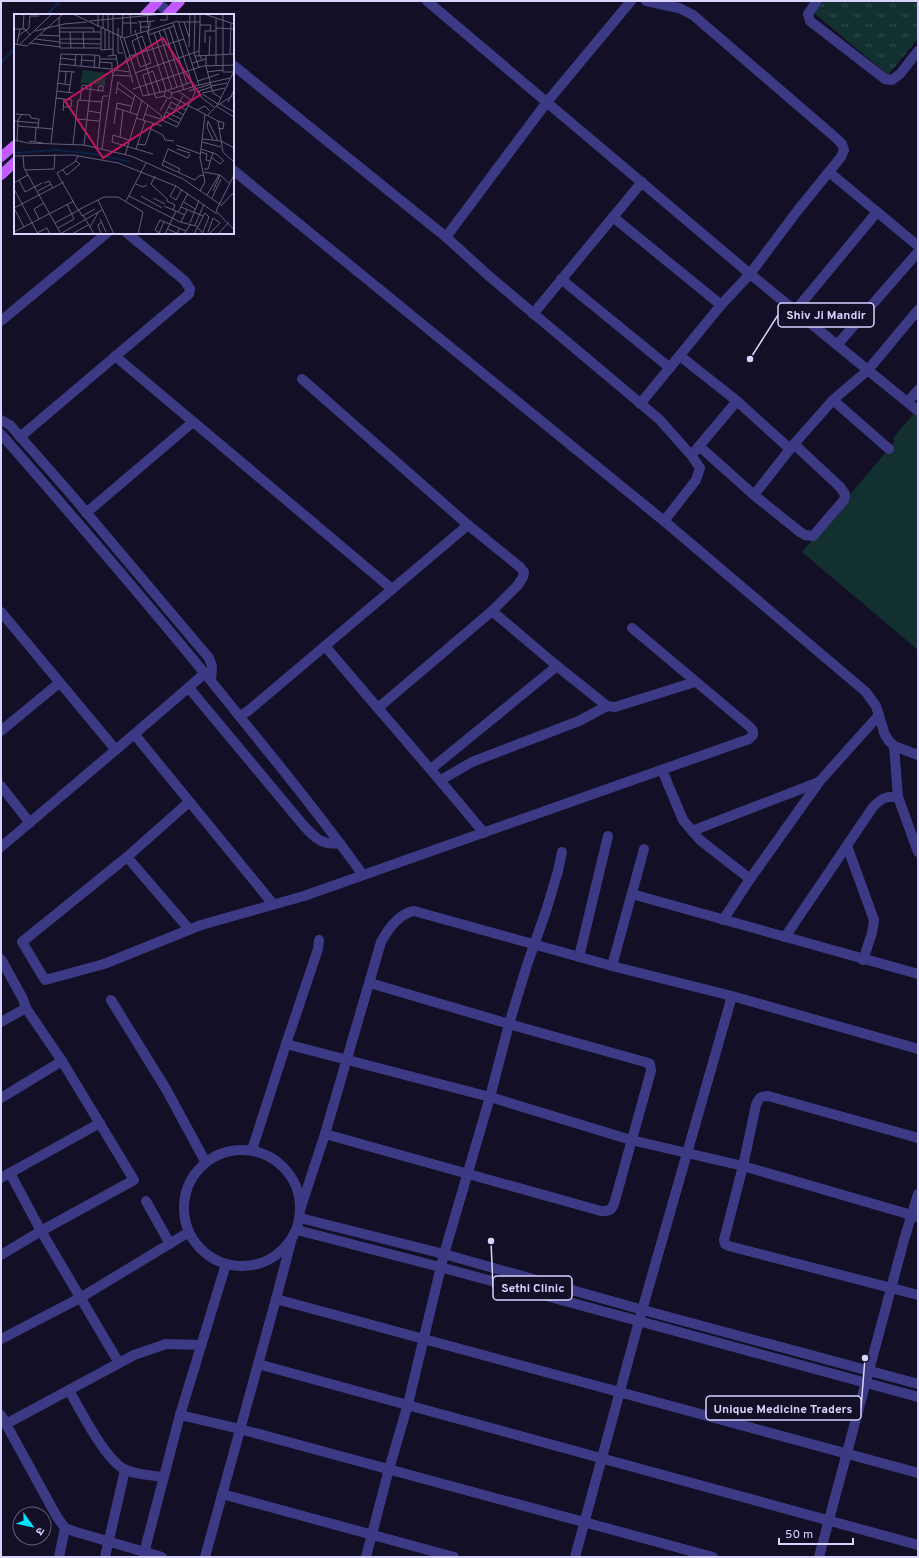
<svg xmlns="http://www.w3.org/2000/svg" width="919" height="1558" viewBox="0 0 919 1558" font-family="Overpass,'Noto Sans Devanagari',sans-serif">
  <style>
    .grass { fill: url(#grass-tufts) }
    .pitch { fill: #12302f }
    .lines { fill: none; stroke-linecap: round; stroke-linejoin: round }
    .stream { stroke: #0c2248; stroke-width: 3 }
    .minor { stroke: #3d3a85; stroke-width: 10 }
    .major { stroke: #c25bff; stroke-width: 10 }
    .inset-river { fill: none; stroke: #0c2248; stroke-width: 2 }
    .inset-road { fill: none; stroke: #625e7d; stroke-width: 1 }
    .view { fill: #c2185b; fill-opacity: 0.15; stroke: #c2185b; stroke-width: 2 }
    .inset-edge { fill: none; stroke: #d9d4ff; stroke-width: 2 }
    .leader { fill: none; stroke: #d9d4ff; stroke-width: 1.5 }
    .callout-dot { fill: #d9d4ff; stroke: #130f26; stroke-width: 1.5 }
    .callout { fill: #130f26; stroke: #d9d4ff; stroke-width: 1.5 }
    .callout-label { font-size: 12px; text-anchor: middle; font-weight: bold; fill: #d9d4ff }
  </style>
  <defs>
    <pattern id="grass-tufts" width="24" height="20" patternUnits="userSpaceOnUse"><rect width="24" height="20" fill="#12302f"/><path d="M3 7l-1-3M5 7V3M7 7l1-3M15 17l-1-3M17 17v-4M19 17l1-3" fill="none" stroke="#344d4e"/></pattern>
  </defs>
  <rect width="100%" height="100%" fill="#130f26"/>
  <path class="grass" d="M824 1H918V39L888 75 814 13Z"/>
  <path class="pitch" d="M918 409V650L802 552 895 441 893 438Z"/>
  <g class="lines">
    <g class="stream">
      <path d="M47 15 60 1"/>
      <path d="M1 63 15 48"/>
    </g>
    <g class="minor">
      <path d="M157 1 170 15"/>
      <path d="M427 1 750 274 917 410"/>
      <path d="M817 1 808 14 810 21 885 79 892 80 900 74 918 51"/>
      <path d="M233 65 446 237 490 277 659 419 691 455 700 468 696 480 664 521"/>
      <path d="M233 170 664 521 866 692 876 706 885 735 889 741 894 746 918 755"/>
      <path d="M829 172 918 246"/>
      <path d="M613 217 721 305"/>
      <path d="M446 237 547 102 631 1"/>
      <path d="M561 279 670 368"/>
      <path d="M795 311 877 212"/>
      <path d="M533 314 642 182"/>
      <path d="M1 321 107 233"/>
      <path d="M837 345 918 252"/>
      <path d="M115 356 392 589"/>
      <path d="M680 356 737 401 790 449"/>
      <path d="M302 379 468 525 520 567 524 572 523 577 518 585 492 611 378 708"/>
      <path d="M833 400 889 449"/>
      <path d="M908 402 918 390"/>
      <path d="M640 404 721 305 750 274 798 210 841 157 844 150 842 144 836 138 693 15 679 8 646 1"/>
      <path d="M1 420 10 425 69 492 209 658 212 666 211 680"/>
      <path d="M1 434C84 529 166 624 244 722 285 772 325 822 363 875"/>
      <path d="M20 437 189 294 190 289 185 281 127 233"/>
      <path d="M699 446 754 495 800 532 805 535 813 536 844 500 845 494 840 487 794 444"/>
      <path d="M695 451 737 401"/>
      <path d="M754 495 794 444 833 400 868 370 918 310"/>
      <path d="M86 513 193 422"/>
      <path d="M492 611 557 666 607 706 615 707 695 682"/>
      <path d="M1 612 116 750"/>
      <path d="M325 646C378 709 432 770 484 833"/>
      <path d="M189 688 304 826C315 838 323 846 340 843"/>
      <path d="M240 716 248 711 468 525"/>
      <path d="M1 731 59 683"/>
      <path d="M135 735 273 904"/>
      <path d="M894 746 898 797 918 852"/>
      <path d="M431 769 557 666"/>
      <path d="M662 770 683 820 700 840 750 879"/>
      <path d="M441 780 472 762 579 721 607 706"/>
      <path d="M1 786 30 823"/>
      <path d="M189 802 127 857 22 942 45 980 104 964 201 925 304 896 749 739 753 735V731L750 727 632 628"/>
      <path d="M692 831 819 782"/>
      <path d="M847 846 874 920 872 933 863 960"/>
      <path d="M1 847C69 789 138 732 205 673"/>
      <path d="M127 857 189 929"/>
      <path d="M632 894 918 974"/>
      <path d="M723 920 750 879 819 782 879 715"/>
      <path d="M785 937 873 807C882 798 885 796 898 797"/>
      <path d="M579 957 608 836"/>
      <path d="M1 959 23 999 26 1008 62 1061 134 1180 41 1231 1 1255"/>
      <path d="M612 966 644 849"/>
      <path d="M111 1000 166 1089 205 1161"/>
      <path d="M1 1022 26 1008"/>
      <path d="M286 1044 318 949 319 940"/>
      <path d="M1 1098 62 1061"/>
      <path d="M325 1134 601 1211C608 1211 611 1211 614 1204L651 1071 650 1064 645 1062 509 1024 370 983"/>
      <path d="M918 1138 768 1096C760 1096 759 1098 756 1105L743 1166 724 1240 725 1244 729 1246 918 1295"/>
      <circle cx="242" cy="1208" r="58"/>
      <path d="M252 1150 286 1044 490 1097 631 1140 743 1166 918 1217"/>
      <path d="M10 1173 41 1231 119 1363"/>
      <path d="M1 1178 100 1123"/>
      <path d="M146 1201 170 1244"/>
      <path d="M301 1207 325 1134 381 942C388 929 398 914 414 911L612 966 732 996 918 1049"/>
      <path d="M300 1218 444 1254 643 1310 918 1384"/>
      <path d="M297 1230 440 1267 918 1397"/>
      <path d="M292 1238 276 1299 918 1473"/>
      <path d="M1 1339 80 1298 189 1232"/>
      <path d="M258 1364 918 1545"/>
      <path d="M69 1390C80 1410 105 1459 124 1469 135 1475 151 1475 163 1477"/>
      <path d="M1 1415 57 1517 65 1528 76 1532 162 1557"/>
      <path d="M180 1415 240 1429 713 1557"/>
      <path d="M6 1424 134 1355 166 1344 201 1345"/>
      <path d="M222 1494 454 1557"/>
      <path d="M59 1557 65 1528"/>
      <path d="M105 1557 125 1470"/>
      <path d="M143 1557 180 1415 226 1264"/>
      <path d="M205 1557 276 1299"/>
      <path d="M366 1557 389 1469 408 1404 444 1254 490 1097 509 1024 527 965 546 911 558 871 562 852"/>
      <path d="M575 1557 639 1321 732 996"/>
      <path d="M819 1557 904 1240 918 1194"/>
    </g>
    <g class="major">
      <path d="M145 15 158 1"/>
      <path d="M167 15 180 1"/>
      <path d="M1 157 15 145"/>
      <path d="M1 175 15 162"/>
    </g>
  </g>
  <g transform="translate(14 14)">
    <rect width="220" height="220" fill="#130f26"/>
    <path d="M69 56 92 59 91 72 66 69Z" fill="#12302f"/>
    <path class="inset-river" d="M0 139 43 136 81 140 117 148"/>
    <path class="inset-road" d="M59 0 110 24 129 82 152 77M84 0V13M89 0V15M94 0V17M99 0V41M116 0 117 20M133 0 135 19M181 0 180 39 185 54M186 0V11H197L196 17H202M190 0 220 10M209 0V58H219M45 3 46 34H87M146 6H153V0M76 7 149 0M126 7 127 19M124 8 141 7M165 8H186M170 8 175 23M109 9H123M159 9 181 79 163 113 148 106 157 88 172 96M186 11 185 40 188 46M126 13H136V7M46 14H79L80 18M87 14V36L99 35M104 14V39H109M155 14 173 70M202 14 220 15M0 15H11L16 21M9 15 10 0M91 15V35M150 15 170 76M121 16 142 84 150 82M21 17 50 10 73 8M95 17V35M133 17 152 76 150 82 156 85 158 79 152 76M145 17 163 73M46 18H87M56 18 57 34M69 18 70 34M140 19 158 75 154 76M26 21 46 22M134 21 160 12M4 22 15 14 16 2H25M106 22 119 69M128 22 137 49 126 53 118 27ZM108 23 109 0M110 24 164 7 185 71 158 79M21 25 46 28M46 25H87M16 29 46 33M46 29 87 30M191 29V17H196M0 30 13 32 49 0M3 30 6 15M5 31 38 0M175 33 176 0M216 40 217 9M81 41 86 42 85 54M192 41V52L199 79 207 84M195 41 196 22M94 42 102 41 104 53M181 42 220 40M46 44 62 46M86 45H102M68 46 80 47M86 48 98 49V55M178 49 192 45M45 50 97 55 99 59M202 51V5M61 52 62 40M67 52 68 40M102 56 115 58M45 57 61 58M193 58 209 56M121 59 185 37M98 61 117 62M184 67 205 60M43 69 56 71M51 70 52 58M185 71 216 64M197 72 213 69M67 74 89 77M103 74 119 85M119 75 189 52 220 51M158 75 178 68M43 77 59 79M84 77 85 72H89V78M164 77 177 86M175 77 197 70M185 77 187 83 200 93M185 77 197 73M55 78 58 58M188 79 211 74M102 80 104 68 148 102 146 105 131 100M188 80 204 90M135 82 129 61 139 57 146 78M158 83 204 107 209 138 220 148M42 84 58 86 57 93H49M66 86 68 71 77 72M214 88 220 76M206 90 220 98M204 91 220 81M202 92 220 103M155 93 170 101M102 94 124 101M161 96 169 82M183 96 191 92 196 97M49 97 50 85M74 97 87 99M146 97 153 85M116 98 121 81M152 98 167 105M2 100 16 101 17 104 25 105 24 114M194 101 204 90 220 57M150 102 165 109M122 104 148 112M63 105 85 107M129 106 134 91M0 107 24 109M100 110 103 89 117 92M4 112 39 115M204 114 209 115 210 109 204 107M137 115 149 121 151 126 160 127M106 123 109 96M189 125 207 127 220 134M0 126 14 129 70 131 117 142 169 165 207 191M115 126 99 121 98 128 139 140M199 126 193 113 194 107 204 127M3 127 4 106 8 100M15 127 29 129M21 127 22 114M188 128 207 133M37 129 47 40 81 41 80 54M59 130 64 86 88 88M124 130 131 131 139 109M70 131 77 71M162 131 187 140M83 134 88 86 89 82H94M88 135 99 59 116 42 170 25M122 135 131 107M163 135 176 139M187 135 202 140 210 147M187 138 193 140 192 146 196 147M111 141 128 86M0 142 59 141 104 149 162 172 203 200M9 142 10 154 47 220M64 142 61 148 43 159 64 196 90 183H104L129 198 124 220M197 143 206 150 210 146M150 147 166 155 164 159M148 151 181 166 185 162 190 161M148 151 154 135 174 144 176 140M190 155H194L199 138M11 156 40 155 41 140M49 156 53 161 66 150 62 147M190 158 206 161 216 170M220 161 202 197 220 216M141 162 137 170 153 185V187L161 191 159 196M5 166 11 178 28 169M0 169 14 161M30 169 35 167 39 174M122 170 129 173 133 171M162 172 156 182 162 186 168 175M0 175 24 220M24 177 37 170M186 177 191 168 186 144 191 100M199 177 206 161M193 181 205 161M115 182 166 208 182 212 190 220M127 182 148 194M139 184 151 190M198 184 207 165M84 186 100 220M112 187 132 149M170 188 181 195M150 192 171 201M207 192 218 180H220M167 193 189 202M0 194 50 168M0 194 10 213M65 196 68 202 81 195M164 198 174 179M69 201 80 220M25 205 20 195 30 189M86 205 92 218M167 208 173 196M41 209 65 196M176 209 185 186M181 211 190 190M76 213 84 199M44 214 60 205 53 190M153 215 163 219 166 214M0 218 60 187M194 218 199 204 206 209 196 219M23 219 33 214 36 220M145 219 150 208M46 220 88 196M58 220 74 211M87 220 84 211 88 208M147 220 141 216 146 206 172 217M151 220 162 197M170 220 177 210M180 220 191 199 195 203 189 218M204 220 215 208"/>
    <path class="view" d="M149 24 186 81 89 144 51 87Z"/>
    <rect width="220" height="220" class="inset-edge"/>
  </g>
  <path class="leader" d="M750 359L778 315M491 1241L493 1288M865 1358L861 1408"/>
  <g class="callout-dot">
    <circle cx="750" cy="359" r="4"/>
    <circle cx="491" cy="1241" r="4"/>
    <circle cx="865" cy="1358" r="4"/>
  </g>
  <g class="callout">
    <rect x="778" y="303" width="96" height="24" rx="4"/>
    <rect x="493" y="1276" width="79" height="24" rx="4"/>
    <rect x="706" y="1396" width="155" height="24" rx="4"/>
  </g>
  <g class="callout-label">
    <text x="826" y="319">Shiv Ji Mandir</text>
    <text x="533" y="1292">Sethi Clinic</text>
    <text x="783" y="1413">Unique Medicine Traders</text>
  </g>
  <rect width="919" height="1558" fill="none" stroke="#d9d4ff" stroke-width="4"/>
  <g transform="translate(32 1526) rotate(123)"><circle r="19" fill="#130f26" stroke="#625e7d"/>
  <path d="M0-3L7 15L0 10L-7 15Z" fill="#00e5ff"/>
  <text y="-6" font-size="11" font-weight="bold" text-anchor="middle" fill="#d9d4ff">उ</text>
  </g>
  <path d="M779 1538v6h74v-6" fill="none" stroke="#d9d4ff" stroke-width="2"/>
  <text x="785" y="1538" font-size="12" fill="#d9d4ff" stroke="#130f26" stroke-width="3" paint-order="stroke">50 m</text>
</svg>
